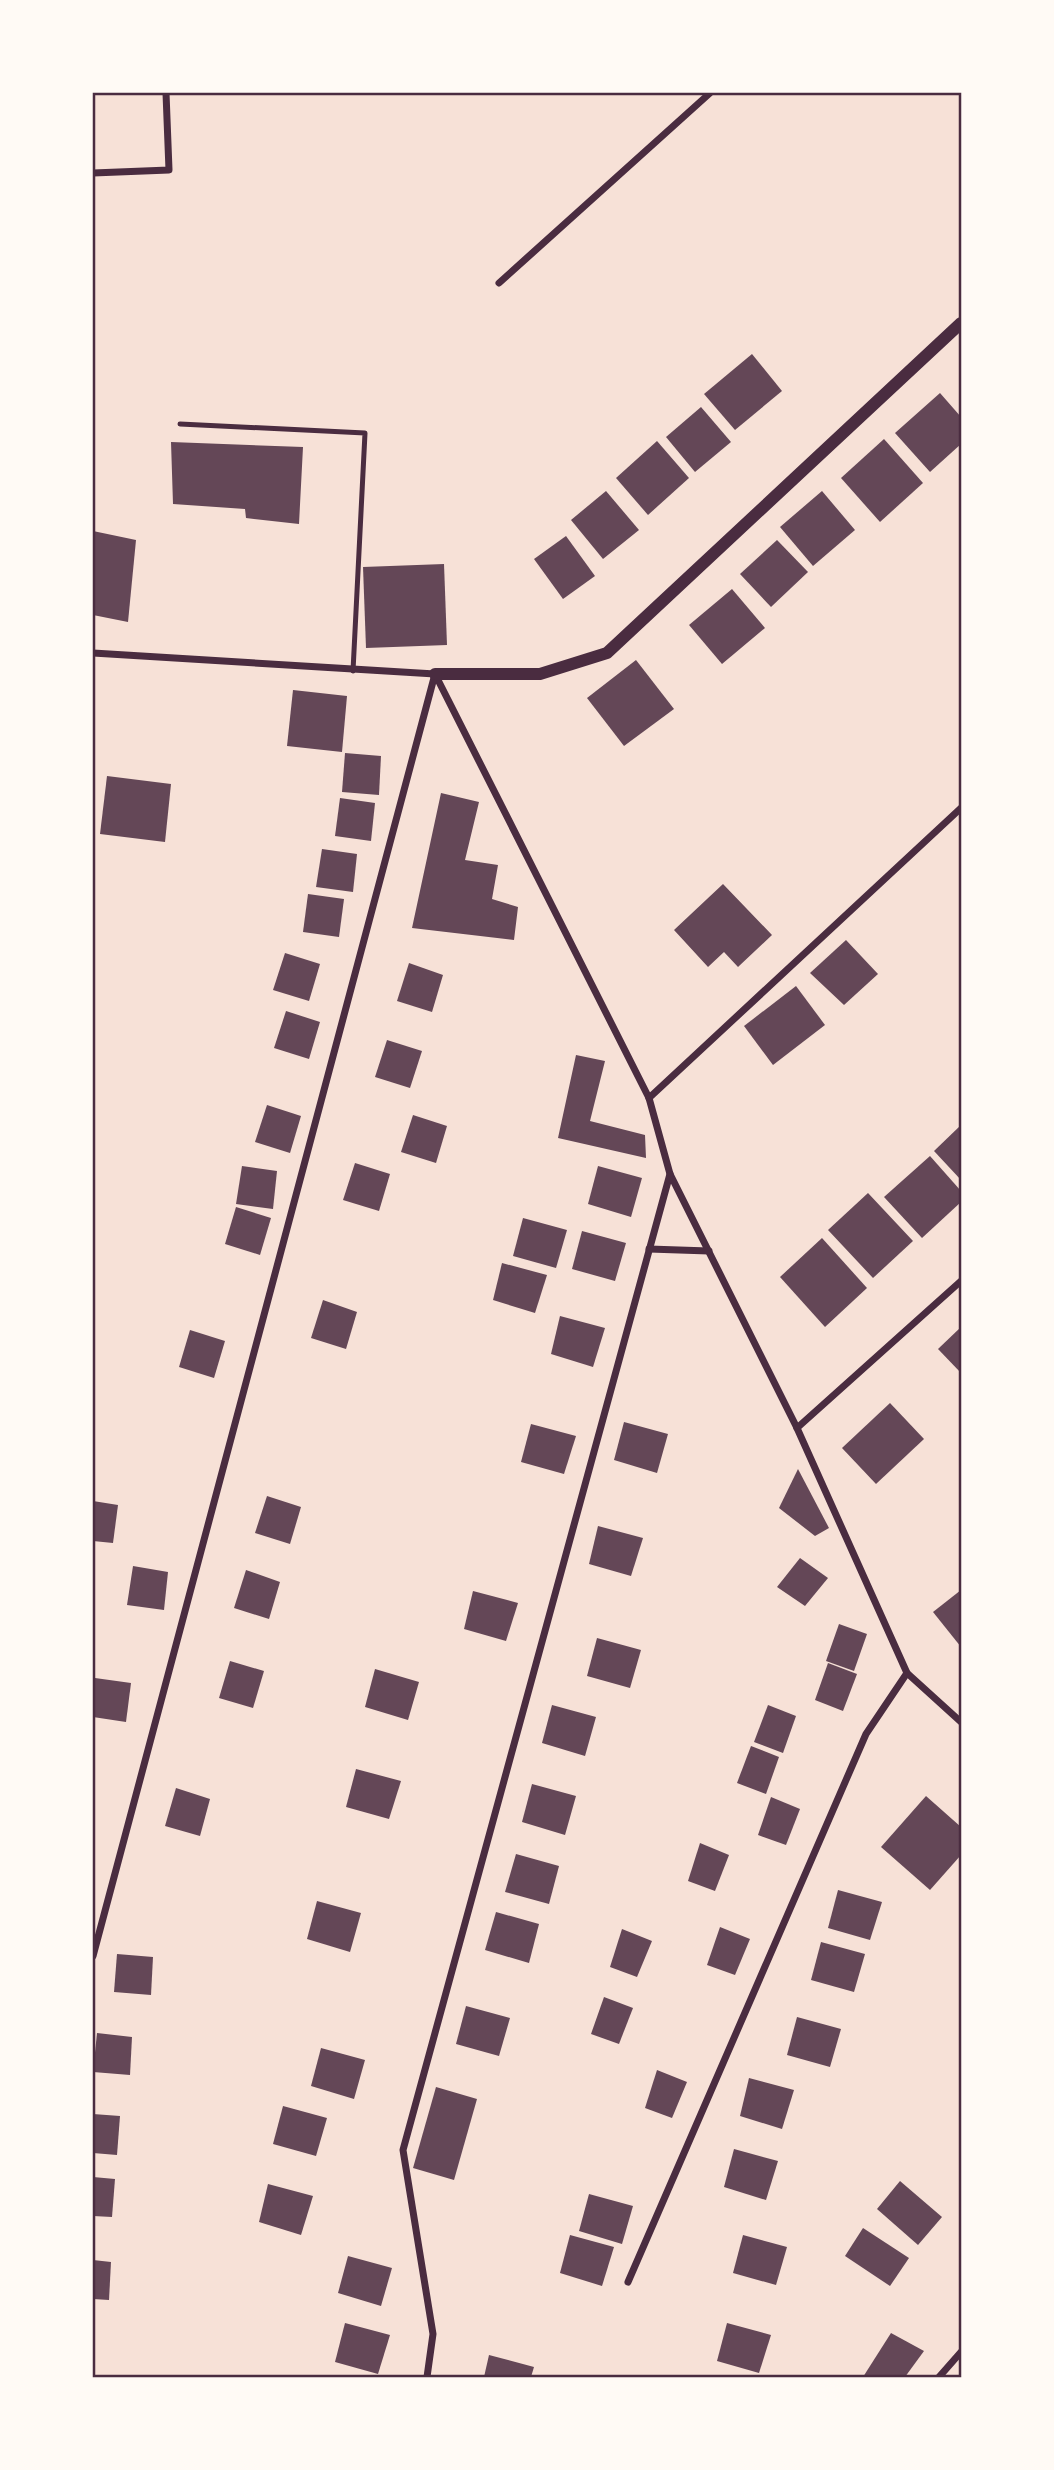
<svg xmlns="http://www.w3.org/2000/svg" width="1054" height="2470" viewBox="0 0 1054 2470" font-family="'IBM Plex Sans',sans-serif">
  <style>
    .building { fill: #644757 }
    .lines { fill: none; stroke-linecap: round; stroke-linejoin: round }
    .service { stroke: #4a2c40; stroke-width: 5 }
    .minor { stroke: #4a2c40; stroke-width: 7 }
    .tertiary { stroke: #4a2c40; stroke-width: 12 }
    .neatline { fill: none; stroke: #4a2c40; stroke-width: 2.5 }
  </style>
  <rect width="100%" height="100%" fill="#f7e1d7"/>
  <g class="building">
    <path d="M752 354 782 391 735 430 704 394Z"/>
    <path d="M940 393 961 417V444L930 472 895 433Z"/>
    <path d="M701 407 731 442 695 472 666 437Z"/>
    <path d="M884 439 923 483 880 522 841 478Z"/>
    <path d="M657 441 689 478 648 515 616 478Z"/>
    <path d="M171 442 303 447 299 524 246 518 245 509 173 504Z"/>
    <path d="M606 491 639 530 603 559 571 520Z"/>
    <path d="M822 491 855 530 813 566 780 527Z"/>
    <path d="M93 531 136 540 128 622 93 615Z"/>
    <path d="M566 536 595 576 563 599 534 559Z"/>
    <path d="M777 540 808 572 771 607 740 574Z"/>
    <path d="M444 564 447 645 366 648 363 567Z"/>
    <path d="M732 589 765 628 722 664 689 625Z"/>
    <path d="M636 660 674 709 624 746 587 698Z"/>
    <path d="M293 690 347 696 342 752 287 746Z"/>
    <path d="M345 753 381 756 379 795 342 792Z"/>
    <path d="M107 776 171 784 165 842 100 834Z"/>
    <path d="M441 793 479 802 465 860 498 865 492 899 518 907 514 940 412 928Z"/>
    <path d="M340 798 375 803 371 841 335 836Z"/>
    <path d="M322 849 357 854 353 892 316 887Z"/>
    <path d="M723 884 772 935 738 967 724 952 708 967 674 930Z"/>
    <path d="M308 894 344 899 339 937 303 932Z"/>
    <path d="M846 940 878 974 844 1005 810 973Z"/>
    <path d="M285 953 320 964 309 1001 273 990Z"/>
    <path d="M409 963 443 975 432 1012 397 1001Z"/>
    <path d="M796 986 825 1025 773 1065 744 1026Z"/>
    <path d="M286 1011 320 1022 309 1059 274 1048Z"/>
    <path d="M387 1040 422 1051 410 1088 375 1077Z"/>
    <path d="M576 1055 605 1061 590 1121 645 1135 646 1158 558 1138Z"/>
    <path d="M267 1105 301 1116 290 1153 255 1142Z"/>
    <path d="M413 1115 447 1126 436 1163 401 1152Z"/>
    <path d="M961 1125V1180L934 1151Z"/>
    <path d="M930 1156 961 1191V1202L922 1238 884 1197Z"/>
    <path d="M355 1163 390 1174 379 1211 343 1200Z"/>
    <path d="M242 1166 277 1171 273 1209 236 1204Z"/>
    <path d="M598 1166 642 1178 631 1217 588 1204Z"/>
    <path d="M868 1193 913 1241 873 1278 828 1230Z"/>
    <path d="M236 1207 271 1218 260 1255 225 1244Z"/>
    <path d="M523 1218 567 1230 556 1268 513 1256Z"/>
    <path d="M582 1231 626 1243 615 1281 572 1269Z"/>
    <path d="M822 1238 867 1288 825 1327 780 1277Z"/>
    <path d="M502 1263 547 1275 535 1313 493 1300Z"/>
    <path d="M323 1300 357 1312 346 1349 311 1338Z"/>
    <path d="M560 1316 605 1328 593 1367 551 1354Z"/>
    <path d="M961 1327V1373L938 1349Z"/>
    <path d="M190 1330 225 1341 214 1378 179 1367Z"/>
    <path d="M890 1403 924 1439 876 1484 842 1448Z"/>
    <path d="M624 1422 668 1434 657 1473 614 1460Z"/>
    <path d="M531 1424 576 1436 564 1474 521 1462Z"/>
    <path d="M798 1469 829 1528 815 1536 779 1508Z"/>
    <path d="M267 1496 301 1507 290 1544 255 1533Z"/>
    <path d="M93 1501 118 1505 113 1543 93 1541Z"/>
    <path d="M598 1526 643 1538 631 1576 589 1564Z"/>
    <path d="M800 1558 828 1578 805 1606 777 1587Z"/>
    <path d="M133 1566 168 1572 164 1610 127 1605Z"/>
    <path d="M246 1570 280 1582 269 1619 234 1608Z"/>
    <path d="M961 1590V1647L933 1612Z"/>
    <path d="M473 1591 518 1603 506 1641 464 1629Z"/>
    <path d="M839 1624 867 1634 854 1671 826 1661Z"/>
    <path d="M597 1638 641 1650 630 1688 587 1676Z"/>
    <path d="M230 1661 264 1671 253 1708 219 1698Z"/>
    <path d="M828 1663 857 1674 843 1711 815 1700Z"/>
    <path d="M375 1669 419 1682 408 1720 365 1707Z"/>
    <path d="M95 1678 131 1683 126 1722 93 1717Z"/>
    <path d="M552 1705 596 1717 585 1756 542 1743Z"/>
    <path d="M768 1705 796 1716 783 1753 754 1742Z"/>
    <path d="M751 1746 779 1757 766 1794 737 1783Z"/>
    <path d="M356 1769 401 1781 389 1819 346 1807Z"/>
    <path d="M532 1784 576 1796 565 1835 522 1822Z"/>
    <path d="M176 1788 210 1799 200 1836 165 1826Z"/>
    <path d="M926 1796 961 1827V1855L930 1890 881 1847Z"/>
    <path d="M771 1797 800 1809 786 1845 758 1835Z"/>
    <path d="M700 1843 729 1855 715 1891 688 1881Z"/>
    <path d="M516 1854 559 1866 549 1904 505 1892Z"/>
    <path d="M838 1890 882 1902 870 1940 828 1928Z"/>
    <path d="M317 1901 361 1913 350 1952 307 1939Z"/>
    <path d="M496 1912 539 1924 529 1963 485 1950Z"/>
    <path d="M720 1927 750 1939 735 1975 707 1965Z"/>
    <path d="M622 1929 652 1941 637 1977 610 1967Z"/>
    <path d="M821 1942 865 1954 854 1992 811 1980Z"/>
    <path d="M117 1954 153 1957 151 1995 114 1992Z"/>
    <path d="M604 1997 633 2008 619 2044 591 2034Z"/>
    <path d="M466 2006 510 2018 499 2056 456 2044Z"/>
    <path d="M797 2017 841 2029 830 2067 787 2055Z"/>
    <path d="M97 2033 132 2037 130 2075 93 2072Z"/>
    <path d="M321 2048 365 2060 354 2099 311 2086Z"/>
    <path d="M657 2070 687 2082 672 2118 645 2108Z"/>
    <path d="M749 2078 794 2090 782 2129 740 2116Z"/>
    <path d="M436 2087 477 2099 454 2180 413 2168Z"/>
    <path d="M283 2106 327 2118 316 2156 273 2144Z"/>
    <path d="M93 2114 120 2116 117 2155 93 2153Z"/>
    <path d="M734 2149 778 2161 766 2200 724 2187Z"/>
    <path d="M93 2177 115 2179 112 2217 93 2216Z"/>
    <path d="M900 2181 942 2217 918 2245 877 2209Z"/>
    <path d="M268 2184 313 2196 301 2235 259 2222Z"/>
    <path d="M589 2194 633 2206 622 2244 579 2231Z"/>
    <path d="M863 2228 909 2258 890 2286 845 2256Z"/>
    <path d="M570 2235 614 2247 602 2286 560 2273Z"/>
    <path d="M743 2235 787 2247 776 2285 733 2273Z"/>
    <path d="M348 2256 392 2268 381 2306 338 2293Z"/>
    <path d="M93 2260 111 2262 109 2300 93 2299Z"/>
    <path d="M345 2323 390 2335 378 2374 335 2362Z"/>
    <path d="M727 2323 771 2335 759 2373 717 2361Z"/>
    <path d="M891 2333 924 2351 905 2377H863Z"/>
    <path d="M489 2355 534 2367 531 2377H484Z"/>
  </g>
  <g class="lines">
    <path class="service" d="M180 424 365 433 353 671"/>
    <g class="minor">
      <path d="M93 173 169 170 166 93"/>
      <path d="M499 283 710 93"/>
      <path d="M93 653 435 674"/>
      <path d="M435 674 649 1098 670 1174 797 1428 907 1673 866 1734 628 2282"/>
      <path d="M649 1098 961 808"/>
      <path d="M649 1249 709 1251"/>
      <path d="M797 1428 961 1281"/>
      <path d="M907 1673 961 1722"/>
      <path d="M93 1956 435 674"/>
      <path d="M427 2377 433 2334 403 2150 670 1174"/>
      <path d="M939 2377 961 2352"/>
    </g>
    <path class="tertiary" d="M435 674H540L607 653 961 323"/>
  </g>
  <rect width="1054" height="2470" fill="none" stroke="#fffaf5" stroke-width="189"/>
  <rect x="94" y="94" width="866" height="2282" class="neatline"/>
</svg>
